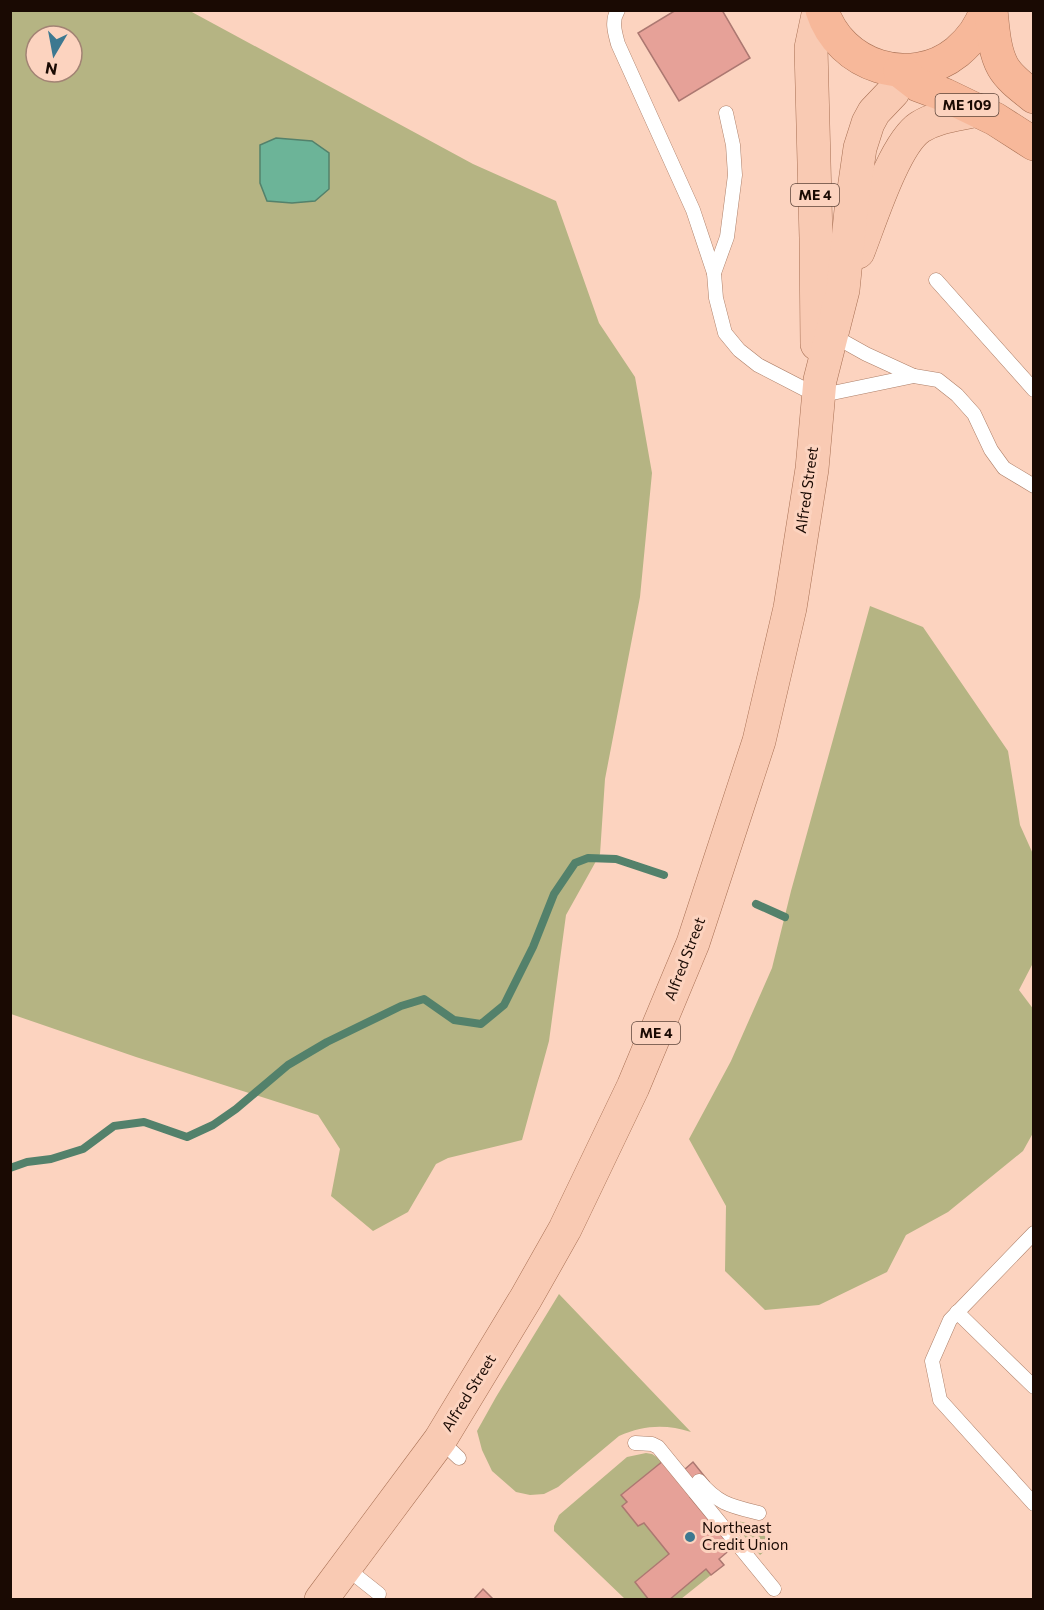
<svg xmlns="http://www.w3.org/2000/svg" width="1044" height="1610" viewBox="0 0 1044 1610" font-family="Commissioner,sans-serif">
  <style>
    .green { fill: #b5b483; fill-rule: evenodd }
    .water { fill: #6cb498; stroke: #53816b; stroke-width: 1.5 }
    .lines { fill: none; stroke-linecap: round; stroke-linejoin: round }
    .stream { stroke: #53816b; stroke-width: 8 }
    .building { fill: #e6a198; stroke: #ac7871; stroke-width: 1.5 }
    .service-casing { stroke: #ad7f68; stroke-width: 15 }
    .primary-casing { stroke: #a87054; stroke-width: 34 }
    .trunk-casing { stroke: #a87054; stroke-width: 34 }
    .service { stroke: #fff; stroke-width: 14 }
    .primary { stroke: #f9cab3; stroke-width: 33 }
    .trunk { stroke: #f7b89a; stroke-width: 33 }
    .poi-dot { fill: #3d7890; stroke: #fcd3bf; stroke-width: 2 }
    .labels { text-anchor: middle; stroke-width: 6; stroke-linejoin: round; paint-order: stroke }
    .shield { fill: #fcd3bf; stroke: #5e463b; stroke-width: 1.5 }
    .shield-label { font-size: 14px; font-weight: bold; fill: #1a0a03 }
    .street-label { font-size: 15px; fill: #1a0a03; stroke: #fcd3bf }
    .poi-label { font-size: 15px; fill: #1a0a03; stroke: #fcd3bf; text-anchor: start }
  </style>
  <rect width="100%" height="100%" fill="#fcd3bf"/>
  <g class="green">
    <path d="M11 11H190L473 164 556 201 599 323 635 377 652 473 640 597 605 779 600 854 566 915 549 1041 522 1140 448 1158 436 1164 408 1212 373 1231 331 1196 340 1149 318 1115 136 1057 11 1014ZM36 36H72V72H36Z"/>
    <path d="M870 606 923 627 1008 751 1020 825 1033 854V963L1019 990 1034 1010 1033 1133 1023 1151 948 1212 906 1235 887 1272 819 1305 765 1310 725 1271 726 1206 689 1139 731 1061 772 968 791 891Z"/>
    <path d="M559 1294 691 1432C666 1424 644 1425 619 1436L558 1487 544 1494 530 1495 516 1492 492 1471 482 1450 477 1431 496 1397Z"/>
    <path d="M646 1453 652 1454 663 1461 621 1495 627 1502 622 1506 638 1526 644 1523 669 1554 635 1582 649 1599H625L554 1531V1526L559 1515 627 1457Z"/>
    <path d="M731 1520C752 1523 761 1527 771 1546L760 1555Z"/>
    <path d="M706 1569 711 1575 681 1599 669 1600Z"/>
  </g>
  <path class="water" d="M276 138 312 141 329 153V189L315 201 292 203 267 201 260 183V145Z"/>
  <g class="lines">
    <g class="stream">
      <path d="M756 904 785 917"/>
      <path d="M10 1168 27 1162 51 1159 83 1149 114 1126 144 1122 187 1137 213 1125 236 1109 288 1065 327 1042 401 1006 424 999 454 1020 481 1024 504 1005 533 947 554 894 575 863 588 858 616 859 664 875"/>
    </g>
  </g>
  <g class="building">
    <path d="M676 10H722L750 58 679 101 638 33Z"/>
    <path d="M663 1461 676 1477 693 1462 709 1482 690 1497 732 1548 719 1559 724 1565 711 1575 706 1569 669 1600H649L635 1582 669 1554 644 1523 638 1526 622 1506 627 1502 621 1495Z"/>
    <path d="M483 1589 494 1600H473Z"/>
  </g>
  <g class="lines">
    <defs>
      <g id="service">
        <path d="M618 10C611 21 615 33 618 44L693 210 714 273 716 298 725 333 739 350 758 365 818 396 914 376 866 354 832 335"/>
        <path d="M714 273 727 237 735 175 733 145 726 113"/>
        <path d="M936 280 1034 390"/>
        <path d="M914 376 938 380 957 395 974 414 991 450 1004 468 1034 486"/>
        <path d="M1034 1233 950 1320 932 1361 940 1400 1034 1504"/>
        <path d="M957 1312 1034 1387"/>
        <path d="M440 1440 459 1458"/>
        <path d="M635 1443 652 1444 658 1447 774 1589"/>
        <path d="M699 1481C718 1504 731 1506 759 1513"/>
        <path d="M345 1567 379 1594"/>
      </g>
      <g id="primary">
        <path d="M858 252C870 222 894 144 920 127 938 116 957 115 978 110"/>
        <path d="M817 344 816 238 811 48 819 10"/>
        <path d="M321 1600 440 1440 526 1298 565 1229 633 1087 693 943 759 741 790 608 812 469 820 380 843 290 851 210 860 148 868 123 874 112 893 92 900 71"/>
      </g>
      <g id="trunk">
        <path d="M822 10C840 67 911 89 957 52 970 41 981 27 986 10"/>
        <path d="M991 10C993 29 994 51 1003 67 1010 79 1023 88 1034 97"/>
        <path d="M900 71 918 85 945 95 995 119 1034 144"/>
      </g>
    </defs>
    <use href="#service" class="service-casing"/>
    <use href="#primary" class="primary-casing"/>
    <use href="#trunk" class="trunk-casing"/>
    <use href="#service" class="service"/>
    <use href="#primary" class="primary"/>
    <use href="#trunk" class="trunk"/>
  </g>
  <circle class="poi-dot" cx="690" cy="1537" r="6"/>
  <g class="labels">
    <g class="shield">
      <rect x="935.5" y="94" width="63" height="22" rx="4.5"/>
      <rect x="791" y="184" width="48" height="22" rx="4.5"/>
      <rect x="632" y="1022" width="48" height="22" rx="4.5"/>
    </g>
    <g class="shield-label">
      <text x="967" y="110">ME 109</text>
      <text x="815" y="200">ME 4</text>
      <text x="656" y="1038">ME 4</text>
    </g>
    <g class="street-label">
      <text transform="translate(807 490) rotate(-82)" y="5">Alfred Street</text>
      <text transform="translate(685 959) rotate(-69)" y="5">Alfred Street</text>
      <text transform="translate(469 1393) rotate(-58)" y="5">Alfred Street</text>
    </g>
    <g class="poi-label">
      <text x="702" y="1533">Northeast<tspan x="702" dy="17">Credit Union</tspan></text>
    </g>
  </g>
  <rect width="1044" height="1610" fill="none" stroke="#1a0a03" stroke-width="24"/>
  <g transform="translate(54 54) rotate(190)"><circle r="28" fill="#fcd3bf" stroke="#a28374" stroke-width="1.5"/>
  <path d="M0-4.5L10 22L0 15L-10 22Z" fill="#3d7890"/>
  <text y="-9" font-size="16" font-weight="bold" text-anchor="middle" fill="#1a0a03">N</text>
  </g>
</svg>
